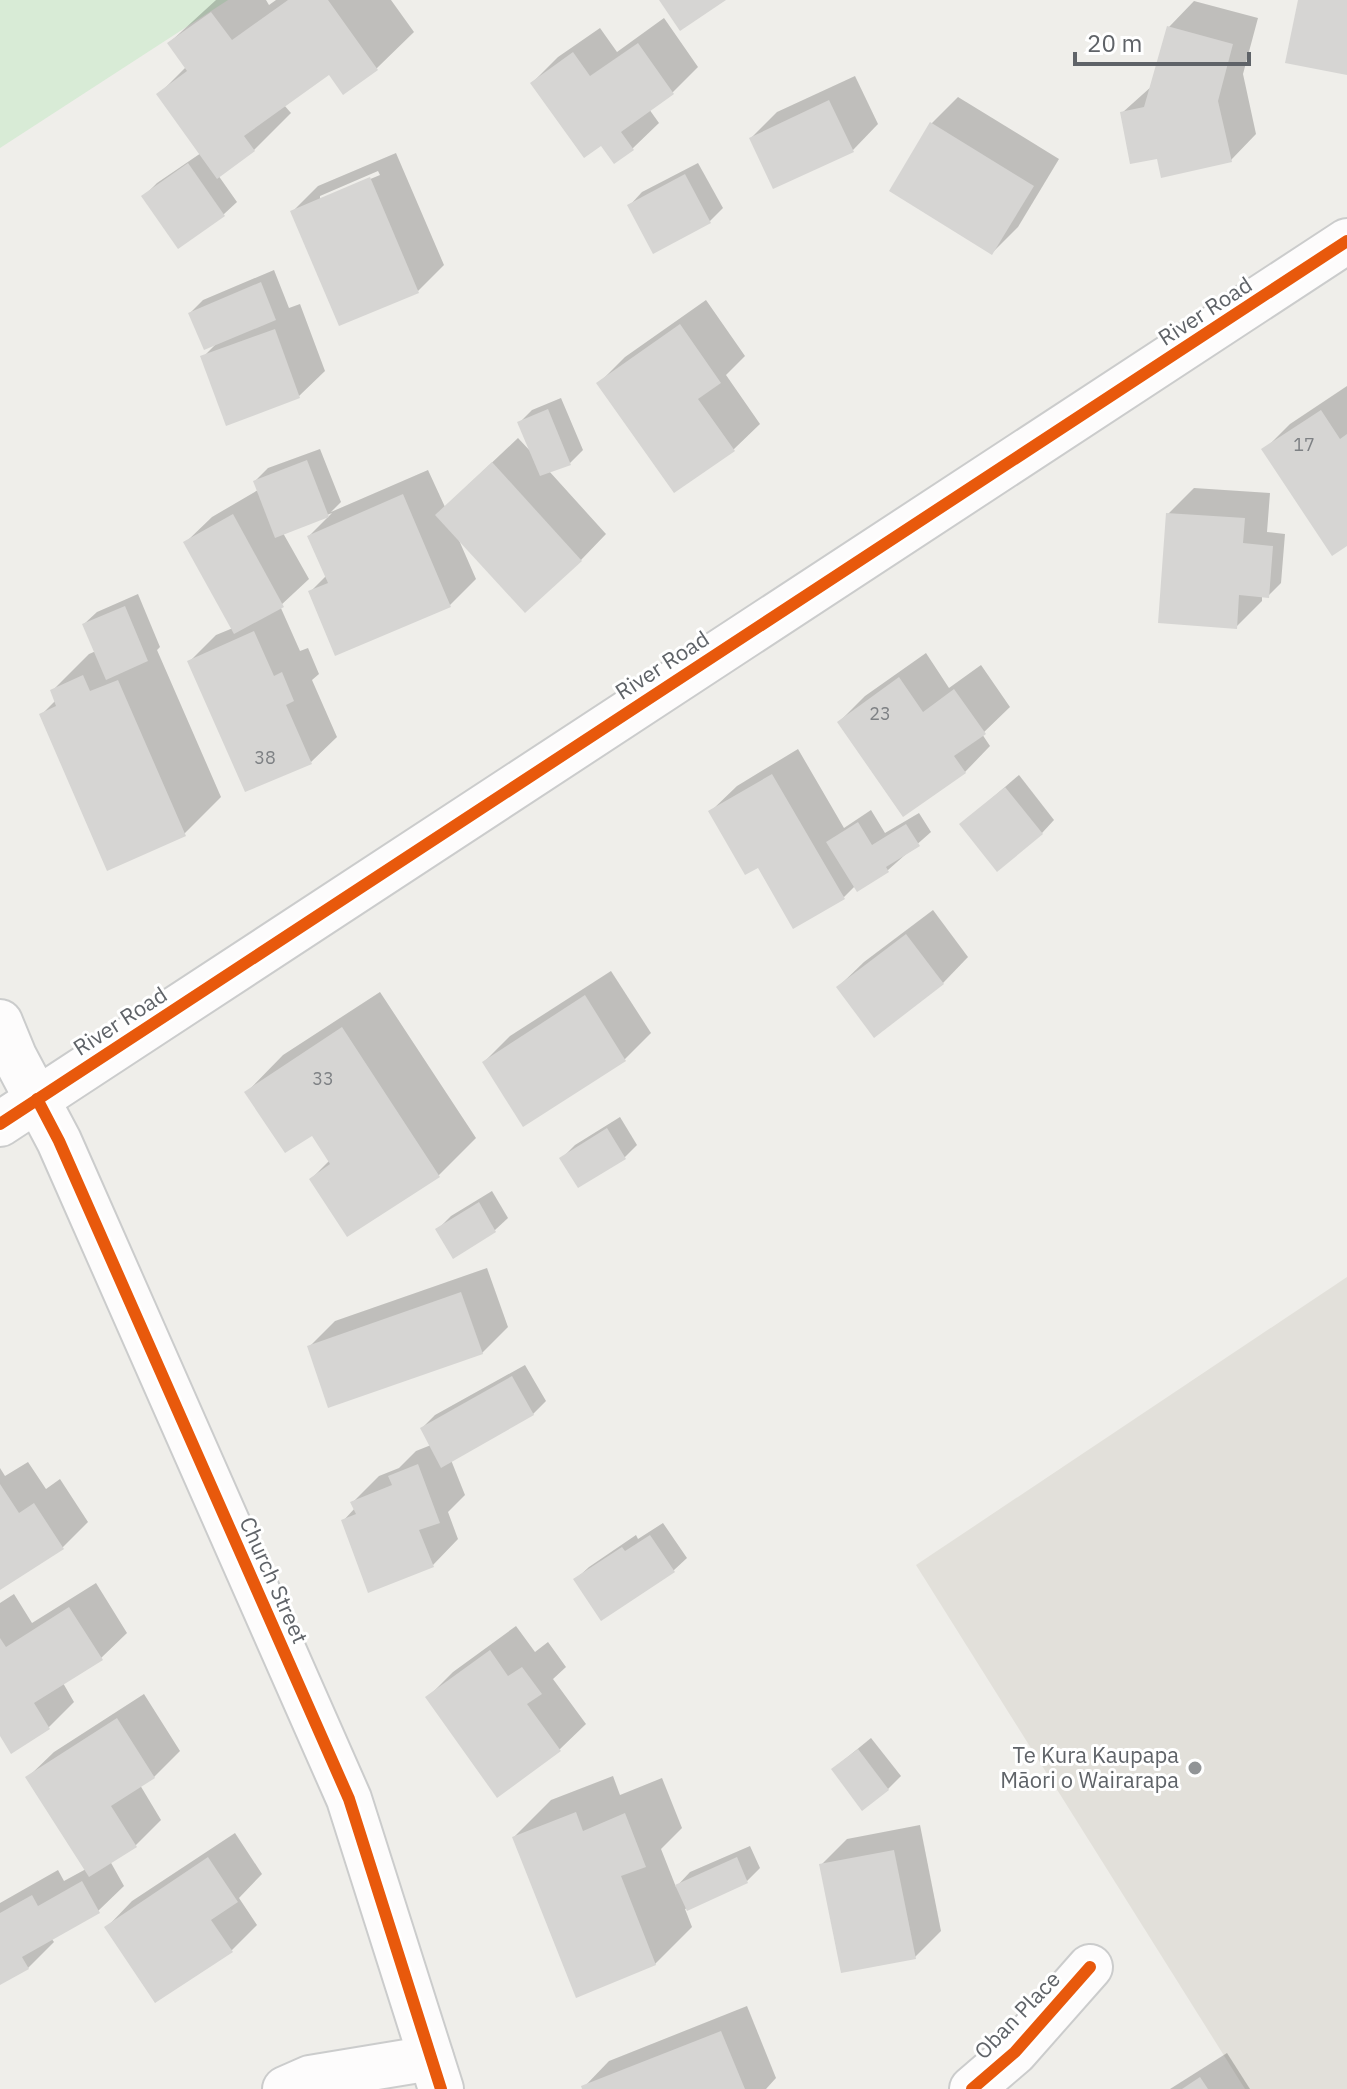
<svg xmlns="http://www.w3.org/2000/svg" width="1347" height="2089" viewBox="0 0 1347 2089" font-family="'IBM Plex Sans',sans-serif">
  <style>
    .education { fill: #e2e0da }
    .green { fill: #d8ebd6 }
    .shadow { fill: #0003; fill-rule: evenodd }
    .building { fill: #d6d5d3 }
    .lines { fill: none; stroke-linecap: round; stroke-linejoin: round }
    .minor-casing { stroke: #cbcccc; stroke-width: 48 }
    .minor { stroke: #fdfcfc; stroke-width: 44 }
    .cycleway-casing { stroke: #fff; stroke-width: 17 }
    .cycleway { stroke: #e8590c; stroke-width: 12 }
    .poi-dot { fill: #919496; stroke: #fff; stroke-width: 3 }
    .labels { text-anchor: middle; stroke-width: 6; stroke-linejoin: round; paint-order: stroke }
    .number-label { font-size: 18px; fill: #7e8184 }
    .street-label { font-size: 22px; fill: #5f6368; stroke: #fff }
    .poi-label { font-size: 22px; fill: #5f6368; stroke: #fff; text-anchor: end }
  </style>
  <rect width="100%" height="100%" fill="#efeeea"/>
  <path class="education" d="M1347 1277V2089H1245L916 1565Z"/>
  <path class="green" d="M0 0H228L0 148Z"/>
  <g class="shadow">
    <path d="M216 0H266L269 5 276 0H391L414 32 377 68 344 92 329 72 284 105 291 113 254 150 218 175 237 202 224 214 179 246 144 196 157 183 201 153 159 94 186 67 169 43Z"/>
    <path d="M1194 1 1258 18 1243 74 1256 134 1231 160 1158 157 1123 112 1152 86 1169 27Z"/>
    <path d="M664 18 698 67 673 92 649 109 659 123 633 148 615 162 601 144 532 83 558 57 600 28 617 52Z"/>
    <path d="M855 76 878 124 853 150 751 138 777 112Z"/>
    <path d="M958 97 1059 159 1018 227 992 253 891 191 932 123Z"/>
    <path d="M396 153 444 265 418 291 292 212 318 186ZM378 171 380 175 320 200V196Z"/>
    <path d="M698 163 723 208 710 221 654 251 630 205 642 192Z"/>
    <path d="M274 270 289 308 300 304 325 371 299 396 203 357 216 344 190 313 203 300Z"/>
    <path d="M706 300 745 356 726 375 760 424 734 449 675 490 599 383 625 357Z"/>
    <path d="M1347 386V544L1264 450 1290 424Z"/>
    <path d="M561 398 583 450 570 463 549 471 606 534 581 560 458 538 476 579 450 605 310 592 327 575 309 536 332 513 283 533 309 579 280 606 300 651 308 648 319 674 312 680 337 737 311 762 190 661 216 635 233 628 186 542 212 517 258 490 255 481 268 468 320 449 341 502 331 512 428 470 445 507 518 438 532 453 520 422 532 410Z"/>
    <path d="M1194 488 1270 493 1267 532 1285 534 1281 583 1268 596 1262 595V601L1236 627 1168 514Z"/>
    <path d="M138 594 160 647 157 650 221 797 184 834 42 714 56 700 52 691 89 654 96 651 84 624 97 612Z"/>
    <path d="M926 653 949 688 981 665 1010 707 982 734 990 746 965 772 839 722 865 696Z"/>
    <path d="M798 749 844 828 871 810 885 833 919 813 931 832 888 870 855 886 844 897 758 865 711 811 737 786Z"/>
    <path d="M1019 775 1054 820 1042 833 962 824Z"/>
    <path d="M933 910 968 957 943 983 838 987 864 962Z"/>
    <path d="M611 971 651 1033 625 1059 524 1124 484 1062 510 1036Z"/>
    <path d="M380 992 476 1138 439 1175 348 1234 311 1179 330 1160 312 1133 247 1092 283 1055Z"/>
    <path d="M620 1117 637 1145 624 1158H562L575 1145Z"/>
    <path d="M492 1191 508 1218 495 1230 438 1229 451 1216Z"/>
    <path d="M487 1268 508 1327 482 1353 309 1347 335 1321Z"/>
    <path d="M525 1365 546 1401 533 1414 451 1460 465 1495 448 1512 458 1539 433 1565 343 1521 355 1508 353 1502 379 1476 399 1468 416 1451 431 1445 422 1428 435 1415Z"/>
    <path d="M28 1462 46 1489 60 1479 88 1522 62 1548 0 1588V1468L5 1476Z"/>
    <path d="M663 1523 687 1558 674 1570 601 1618 576 1579 589 1567 636 1535 638 1539Z"/>
    <path d="M96 1583 127 1633 101 1658 63 1683 74 1702 49 1727 0 1733V1603L14 1594 32 1623Z"/>
    <path d="M516 1626 535 1652 548 1642 566 1667 553 1679 586 1724 560 1749 497 1795 427 1698 453 1672Z"/>
    <path d="M144 1694 180 1751 154 1777 140 1785 161 1820 136 1845 110 1861 124 1886 98 1911 51 1938 54 1942 28 1968 0 1983V1903L58 1870 64 1881 86 1869 28 1777 54 1752Z"/>
    <path d="M871 1738 901 1776 888 1789 833 1769Z"/>
    <path d="M613 1776 620 1795 662 1778 682 1828 661 1849 676 1887 690 1872 750 1846 760 1868 747 1881 685 1909 692 1927 655 1964 514 1837 551 1800Z"/>
    <path d="M920 1825 941 1931 915 1957 821 1865 847 1839Z"/>
    <path d="M235 1833 262 1874 239 1898 257 1925 232 1950 107 1927 132 1901Z"/>
    <path d="M747 2006 776 2078 766 2089H585L584 2087 609 2061Z"/>
    <path d="M1227 2053 1250 2089H1170Z"/>
  </g>
  <g class="building">
    <path d="M288 0H328L378 70 343 95 329 75 244 136 255 151 217 179 156 94 187 71 167 43 211 12 232 40Z"/>
    <path d="M659 0H726L680 31Z"/>
    <path d="M1298 0H1347V75L1285 63Z"/>
    <path d="M1167 26 1233 44 1218 101 1232 162 1161 178 1157 159 1130 164 1120 112 1144 107Z"/>
    <path d="M638 43 674 94 621 132 634 150 614 164 601 146 584 158 530 83 573 52 590 76Z"/>
    <path d="M829 100 854 152 773 189 749 138Z"/>
    <path d="M930 122 1034 186 992 255 889 191Z"/>
    <path d="M188 163 225 216 178 249 141 196Z"/>
    <path d="M685 174 711 223 653 254 627 205Z"/>
    <path d="M370 177 419 293 339 326 290 211Z"/>
    <path d="M261 282 276 320 204 350 188 313Z"/>
    <path d="M680 324 721 383 698 399 735 451 674 493 596 383Z"/>
    <path d="M275 329 300 398 226 426 200 356Z"/>
    <path d="M548 409 571 465 540 476 517 422Z"/>
    <path d="M1321 410 1340 439 1347 434V546L1332 556 1261 449Z"/>
    <path d="M307 460 329 517 275 538 253 481Z"/>
    <path d="M492 462 582 561 525 613 435 515Z"/>
    <path d="M403 494 451 607 335 656 308 591 328 583 307 536Z"/>
    <path d="M1166 513 1245 518 1243 543 1273 546 1269 598 1239 595 1237 629 1158 623Z"/>
    <path d="M233 514 284 607 234 634 183 542Z"/>
    <path d="M125 606 148 661 106 680 82 624Z"/>
    <path d="M254 631 274 676 282 672 294 701 286 705 312 764 245 792 187 661Z"/>
    <path d="M83 675 90 691 118 680 186 836 107 871 39 714 56 706 50 690Z"/>
    <path d="M899 677 923 712 954 689 986 734 954 756 966 773 903 817 837 722Z"/>
    <path d="M772 774 845 899 793 929 758 868 745 875 708 811Z"/>
    <path d="M1005 787 1043 834 997 872 959 824Z"/>
    <path d="M858 822 872 845 906 824 920 846 886 867 889 872 857 892 826 842Z"/>
    <path d="M906 934 944 984 874 1038 836 987Z"/>
    <path d="M585 995 626 1061 523 1127 482 1062Z"/>
    <path d="M342 1027 440 1177 347 1237 309 1179 330 1164 312 1136 285 1153 244 1092Z"/>
    <path d="M607 1128 626 1159 578 1188 559 1158Z"/>
    <path d="M479 1202 496 1232 453 1259 435 1229Z"/>
    <path d="M461 1292 483 1354 328 1408 307 1346Z"/>
    <path d="M512 1376 534 1415 441 1468 420 1428Z"/>
    <path d="M418 1464 440 1523 419 1530 434 1567 368 1593 341 1520 356 1514 350 1502 392 1485 388 1476Z"/>
    <path d="M0 1484 19 1513 34 1503 64 1549 0 1590Z"/>
    <path d="M650 1535 675 1572 601 1621 573 1579 622 1547 625 1551Z"/>
    <path d="M69 1607 103 1660 34 1703 50 1729 11 1754 0 1736V1638L6 1647Z"/>
    <path d="M490 1650 508 1676 522 1667 542 1694 527 1704 561 1751 497 1798 425 1697Z"/>
    <path d="M117 1718 155 1778 111 1806 137 1847 89 1877 25 1777Z"/>
    <path d="M858 1749 889 1790 862 1811 831 1769Z"/>
    <path d="M576 1812 583 1831 625 1813 646 1867 621 1876 656 1965 576 1998 512 1837Z"/>
    <path d="M894 1850 916 1959 841 1973 819 1864Z"/>
    <path d="M208 1857 238 1902 211 1920 233 1952 155 2003 104 1927Z"/>
    <path d="M737 1857 748 1883 687 1911 675 1885Z"/>
    <path d="M82 1881 100 1913 22 1957 29 1969 0 1985V1913L32 1895 38 1906Z"/>
    <path d="M721 2031 745 2089H582L581 2086Z"/>
    <path d="M1200 2077 1208 2089H1182Z"/>
  </g>
  <g class="lines">
    <defs>
      <g id="minor">
        <path d="M0 1022 14 1056 59 1141 349 1799 441 2089"/>
        <path d="M0 1124 1347 241"/>
        <path d="M285 2089 310 2078 431 2058"/>
        <path d="M972 2089 1015 2052 1090 1967"/>
      </g>
    </defs>
    <use href="#minor" class="minor-casing"/>
    <use href="#minor" class="minor"/>
    <defs>
      <g id="cycleway">
        <path d="M37 1099 59 1141 349 1799 441 2089"/>
        <path d="M0 1124 1347 241"/>
        <path d="M972 2089 1015 2052 1090 1967"/>
      </g>
    </defs>
    <use href="#cycleway" class="cycleway-casing"/>
    <use href="#cycleway" class="cycleway"/>
  </g>
  <circle class="poi-dot" cx="1195" cy="1768" r="8"/>
  <g class="labels">
    <g class="number-label">
      <text x="1304" y="451">17</text>
      <text x="880" y="720">23</text>
      <text x="265" y="764">38</text>
      <text x="323" y="1085">33</text>
    </g>
    <g class="street-label">
      <text transform="translate(1205 311) rotate(-33)" y="8">River Road</text>
      <text transform="translate(662 665) rotate(-33)" y="8">River Road</text>
      <text transform="translate(120 1021) rotate(-33)" y="8">River Road</text>
      <text transform="translate(274 1580) rotate(66)" y="8">Church Street</text>
      <text transform="translate(1017 2015) rotate(-46)" y="8">Oban Place</text>
    </g>
    <g class="poi-label">
      <text x="1179" y="1763">Te Kura Kaupapa<tspan x="1179" dy="25">Māori o Wairarapa</tspan></text>
    </g>
  </g>
  <path d="M1075 52v12h174v-12" fill="none" stroke="#5f6368" stroke-width="4"/>
  <text x="1087" y="52" font-size="24" fill="#5f6368" stroke="#ffffff" stroke-width="6" paint-order="stroke">20 m</text>
</svg>
